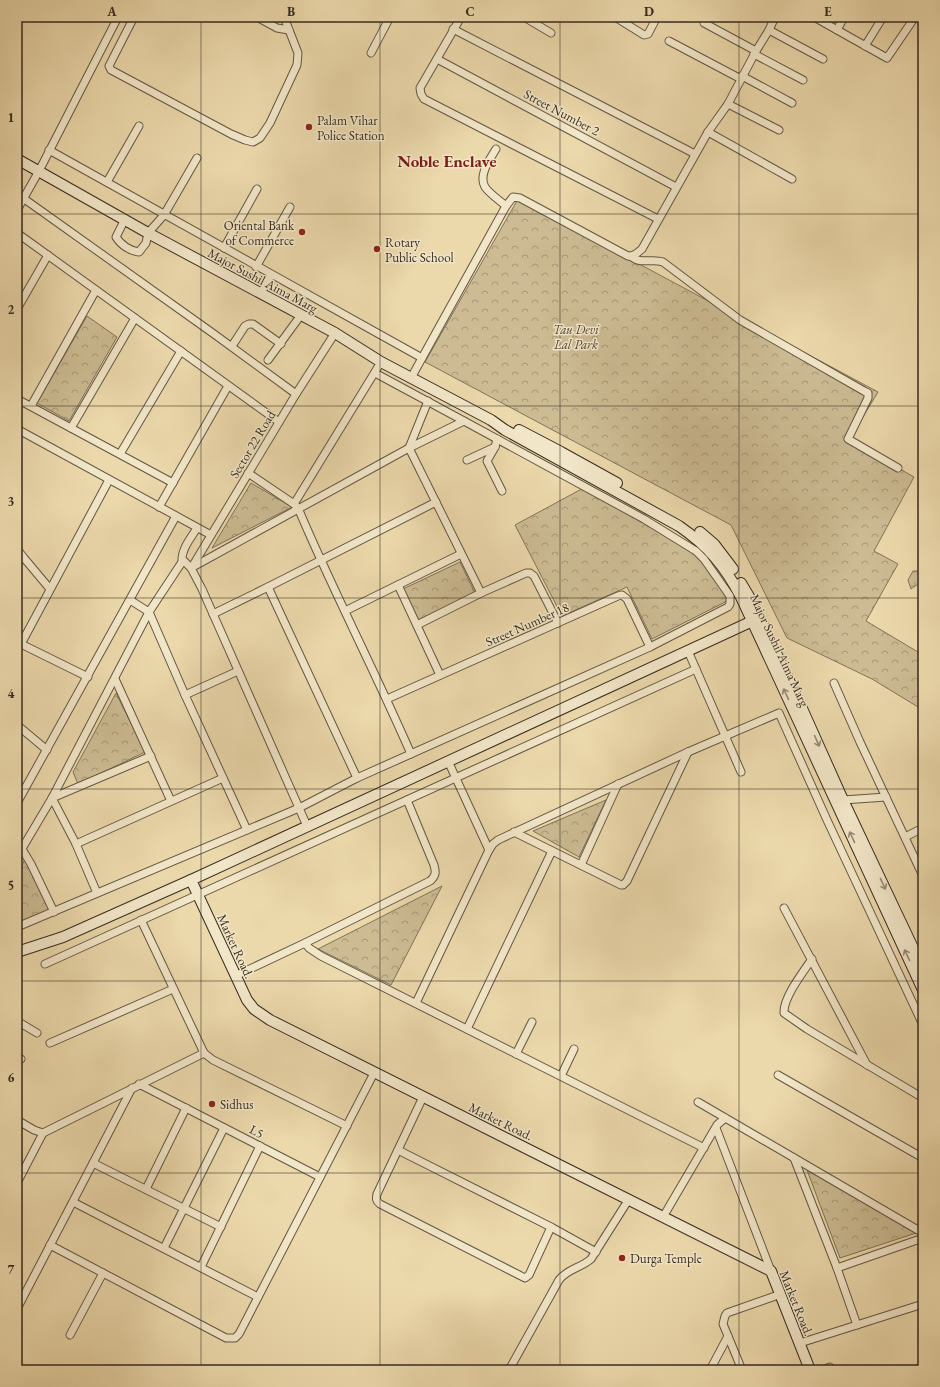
<svg xmlns="http://www.w3.org/2000/svg" width="940" height="1387" viewBox="0 0 940 1387" font-family="'EB Garamond',serif">
  <style>
    .wetland { fill: url(#wetland-marsh); stroke: #80735a }
    .park { fill: url(#park-crowns); stroke: #80735a }
    .lines { fill: none; stroke-linecap: round; stroke-linejoin: round }
    .street-casing { stroke: #625643; stroke-width: 9 }
    .secondary-casing { stroke: #352b20; stroke-width: 12 }
    .street { stroke: #f2e6c8; stroke-width: 7 }
    .secondary { stroke: #f2e6c8; stroke-width: 10 }
    .oneway { stroke: #948874 }
    .grid { fill: none; stroke: #352b20; stroke-width: 1; stroke-opacity: 0.55 }
    .poi-dot { fill: #8f2418; stroke: #f2e6c8; stroke-width: 1.5 }
    .labels { text-anchor: middle; stroke-width: 3; stroke-linejoin: round; paint-order: stroke }
    .street-label { font-size: 13px; fill: #352b20; stroke: #f2e6c8 }
    .poi-label { font-size: 13px; fill: #352b20; stroke: #f2e6c8; text-anchor: start }
    .park-label { font-size: 13px; font-style: italic; fill: #534837; stroke: #f2e6c8 }
    .district-label { font-size: 17px; font-weight: bold; fill: #7a1f14; stroke: #f2e6c8 }
    .neatline { fill: none; stroke: #352b20; stroke-width: 1.5 }
    .grid-label { font-size: 13px; text-anchor: middle; font-weight: bold; fill: #352b20 }
  </style>
  <defs>
    <pattern id="wetland-marsh" width="20" height="14" patternUnits="userSpaceOnUse"><rect width="20" height="14" fill="#ccbb93"/><path d="M1 5h8M5 5V1M11 12h8M15 12V8" fill="none" stroke="#a69878"/></pattern>
    <pattern id="park-crowns" width="20" height="18" patternUnits="userSpaceOnUse"><rect width="20" height="18" fill="#ccbb93"/><path d="M2 6a3 3 0 1 1 6 0M12 15a3 3 0 1 1 6 0" fill="none" stroke="#a69878"/></pattern>
  </defs>
  <rect width="100%" height="100%" fill="#ebd8ab"/>
  <filter id="stains"><feTurbulence type="fractalNoise" baseFrequency=".005" numOctaves="4"/><feColorMatrix values="0 0 0 0 .2 0 0 0 0 .09 0 0 0 0 .02 0 0 0 .5 -.17"/></filter>
  <radialGradient id="worn" r=".72"><stop offset=".6" stop-color="#630" stop-opacity="0"/><stop offset="1" stop-color="#630" stop-opacity=".3"/></radialGradient>
  <path class="wetland" d="M913 571H921C927 579 918 584 911 589L908 580Z"/>
  <g class="park">
    <path d="M518 199 878 392 849 440 914 477 874 551 898 564 866 621 923 655V710L872 679 787 638 731 525 425 362Z"/>
    <path d="M87 316 117 337 69 421 37 403Z"/>
    <path d="M251 483 292 507 212 548Z"/>
    <path d="M589 485 704 559 737 596 652 639 627 587 562 616 515 525Z"/>
    <path d="M460 562 475 593 418 620 403 589Z"/>
    <path d="M116 693 145 752 78 784 73 772Z"/>
    <path d="M606 800 579 857 533 831Z"/>
    <path d="M25 859 50 911 17 924V875Z"/>
    <path d="M442 886 391 985 318 949Z"/>
    <path d="M807 1170 916 1233 840 1258Z"/>
  </g>
  <g class="lines">
    <defs>
      <g id="street">
        <path d="M134 17 111 62 109 66 111 70 231 134 245 140 253 142 260 138 270 123 297 65 298 53 284 17"/>
        <path d="M257 17 277 28 289 30"/>
        <path d="M461 17 420 88 421 94 424 99 658 219"/>
        <path d="M524 17 551 33"/>
        <path d="M615 17 644 35 648 34 657 17"/>
        <path d="M814 17 887 58 915 17"/>
        <path d="M704 23 756 51"/>
        <path d="M453 29 695 154"/>
        <path d="M769 30 823 59"/>
        <path d="M837 30 844 17"/>
        <path d="M669 41 741 79"/>
        <path d="M865 46 883 17"/>
        <path d="M371 53 390 17"/>
        <path d="M754 54 803 80"/>
        <path d="M437 59 676 187"/>
        <path d="M742 76 792 103"/>
        <path d="M728 104 779 130"/>
        <path d="M708 132 792 179"/>
        <path d="M496 149C490 159 478 175 485 187 490 194 499 200 506 206"/>
        <path d="M49 150 422 358"/>
        <path d="M107 182 139 126"/>
        <path d="M23 198 214 334 296 394"/>
        <path d="M17 210 39 171 118 17"/>
        <path d="M125 219 116 237C121 245 130 251 139 252L146 243 148 233 164 215 197 158"/>
        <path d="M17 233 279 422"/>
        <path d="M224 248 257 189"/>
        <path d="M631 256C640 265 652 258 663 262L740 320 864 391 868 393V398L848 439 898 468"/>
        <path d="M256 267 290 207"/>
        <path d="M261 293 271 275"/>
        <path d="M17 309 48 255"/>
        <path d="M232 346 245 326 249 324H253L281 344"/>
        <path d="M268 360 301 315"/>
        <path d="M375 373 464 421"/>
        <path d="M411 378 506 206 513 197 520 198 628 256C634 257 637 253 642 249L708 132 728 104 756 51 769 30 775 17"/>
        <path d="M17 399 173 483"/>
        <path d="M428 401 409 448 481 593"/>
        <path d="M31 406 96 290"/>
        <path d="M71 428 135 318"/>
        <path d="M17 429 211 535"/>
        <path d="M497 439 495 447 487 461 502 491"/>
        <path d="M120 454 181 351"/>
        <path d="M467 460 495 447"/>
        <path d="M248 473 294 504 298 508C333 591 375 671 411 754"/>
        <path d="M294 504 381 362"/>
        <path d="M159 507 228 386"/>
        <path d="M17 549 24 558 50 589"/>
        <path d="M182 562C181 549 191 538 197 528"/>
        <path d="M192 567 296 394 335 333"/>
        <path d="M398 585 440 675"/>
        <path d="M268 587 357 778"/>
        <path d="M130 600 149 612 185 695 247 830"/>
        <path d="M345 611 461 554"/>
        <path d="M213 614 268 587 436 502"/>
        <path d="M417 625 481 593 526 573H530L534 576 558 623"/>
        <path d="M21 644 88 677"/>
        <path d="M17 647 21 644 109 480"/>
        <path d="M688 651 741 772"/>
        <path d="M115 679 171 801"/>
        <path d="M834 683 860 742 923 876"/>
        <path d="M185 695 238 671"/>
        <path d="M387 699 618 596 622 595 627 599 650 647"/>
        <path d="M17 725 47 750"/>
        <path d="M448 761 489 850"/>
        <path d="M843 800 886 797"/>
        <path d="M17 803 176 516"/>
        <path d="M514 832 621 885H623L627 881 688 752"/>
        <path d="M905 837 923 828"/>
        <path d="M76 844 223 778"/>
        <path d="M22 849 31 864 54 912"/>
        <path d="M17 857 52 798 149 612 182 562 184 561 191 568 202 589 307 826"/>
        <path d="M581 865 618 784"/>
        <path d="M97 893 76 844 52 798 151 756"/>
        <path d="M784 908 867 1065"/>
        <path d="M141 920 204 1053 213 1060 347 1126"/>
        <path d="M17 927 299 808 357 778 650 647 728 607 730 604V596L704 559 696 551 644 519 464 421 409 448 191 568"/>
        <path d="M305 943 309 948 321 956 704 1148"/>
        <path d="M812 959C803 972 783 998 784 1013L807 1029 923 1098"/>
        <path d="M45 964 696 669"/>
        <path d="M235 976 305 943 430 881C436 876 436 872 434 865L407 800"/>
        <path d="M416 1003 489 850 493 844 498 840 688 752 779 713 827 820 923 1025"/>
        <path d="M17 1021 37 1033"/>
        <path d="M467 1029 552 851"/>
        <path d="M50 1043 173 989"/>
        <path d="M516 1054 532 1022"/>
        <path d="M17 1056 21 1059"/>
        <path d="M778 1075 923 1158"/>
        <path d="M561 1076 574 1049"/>
        <path d="M139 1084 320 1177"/>
        <path d="M423 1097 377 1194C376 1199 376 1201 380 1204L525 1278 529 1275 551 1227"/>
        <path d="M698 1102 923 1233"/>
        <path d="M17 1120 34 1130 43 1133 204 1053"/>
        <path d="M716 1128 771 1271"/>
        <path d="M398 1150 551 1227 596 1252"/>
        <path d="M794 1158 837 1268 857 1325"/>
        <path d="M93 1163 221 1227"/>
        <path d="M17 1183 43 1133"/>
        <path d="M146 1189 186 1108"/>
        <path d="M73 1202 258 1297"/>
        <path d="M663 1217 717 1125 725 1118"/>
        <path d="M50 1245 226 1338H235L239 1334 374 1073"/>
        <path d="M164 1248 224 1128"/>
        <path d="M201 1267 260 1146"/>
        <path d="M837 1268 923 1238"/>
        <path d="M18 1307 132 1088"/>
        <path d="M70 1335 103 1273"/>
        <path d="M800 1343 923 1304"/>
        <path d="M509 1370 559 1280C567 1269 581 1268 591 1259L629 1199"/>
        <path d="M710 1370 728 1336"/>
        <path d="M742 1370 723 1324 725 1316 727 1313 781 1294"/>
        <path d="M822 1370 830 1367"/>
        <path d="M913 1370 923 1367"/>
      </g>
      <g id="secondary">
        <path d="M17 159 148 233 335 333 381 362 491 420 505 430 679 526C708 546 725 566 741 597L923 990"/>
        <path d="M519 430 561 452 617 483"/>
        <path d="M700 532 714 544 733 569"/>
        <path d="M741 583 751 600 800 704 843 800 923 969"/>
        <path d="M191 880 247 1000 254 1009 270 1020 771 1271 810 1370"/>
        <path d="M17 952 63 937 191 880 759 618"/>
      </g>
    </defs>
    <use href="#street" class="street-casing"/>
    <use href="#secondary" class="secondary-casing"/>
    <use href="#street" class="street"/>
    <use href="#secondary" class="secondary"/>
  </g>
  <defs><path id="oneway-shaft" d="M-6 0H5M1.5-3L5.5 0L1.5 3" fill="none" stroke-width="1.6" stroke-linecap="round" stroke-linejoin="round"/></defs>
  <g class="oneway">
    <use href="#oneway-shaft" transform="translate(786 694) rotate(-115)"/>
    <use href="#oneway-shaft" transform="translate(817 741) rotate(66)"/>
    <use href="#oneway-shaft" transform="translate(852 837) rotate(-115)"/>
    <use href="#oneway-shaft" transform="translate(883 884) rotate(65)"/>
    <use href="#oneway-shaft" transform="translate(907 955) rotate(-115)"/>
  </g>
  <path class="grid" d="M201 17V1370M380 17V1370M560 17V1370M739 17V1370M17 214H923M17 406H923M17 598H923M17 789H923M17 981H923M17 1173H923"/>
  <g class="poi-dot">
    <circle cx="309" cy="127" r="4"/>
    <circle cx="302" cy="232" r="4"/>
    <circle cx="377" cy="249" r="4"/>
    <circle cx="212" cy="1104" r="4"/>
    <circle cx="622" cy="1258" r="4"/>
  </g>
  <g class="labels">
    <g class="street-label">
      <text transform="translate(562 112) rotate(28)" y="5">Street Number 2</text>
      <text transform="translate(263 280) rotate(28)" y="5">Major Sushil Aima Marg</text>
      <text transform="translate(252 444) rotate(-59)" y="5">Sector 22 Road</text>
      <text transform="translate(527 624) rotate(-24)" y="5">Street Number 18</text>
      <text transform="translate(780 650) rotate(65)" y="5">Major Sushil Aima Marg</text>
      <text transform="translate(236 946) rotate(65)" y="5">Market Road.</text>
      <text transform="translate(501 1121) rotate(26)" y="5">Market Road.</text>
      <text transform="translate(257 1131) rotate(27)" y="5">L5</text>
      <text transform="translate(797 1303) rotate(68)" y="5">Market Road.</text>
    </g>
    <g class="poi-label">
      <text x="317" y="125">Palam Vihar<tspan x="317" dy="15">Police Station</tspan></text>
      <text x="294" y="230" text-anchor="end">Oriental Bank<tspan x="294" dy="15">of Commerce</tspan></text>
      <text x="385" y="247">Rotary<tspan x="385" dy="15">Public School</tspan></text>
      <text x="220" y="1109">Sidhus</text>
      <text x="630" y="1263">Durga Temple</text>
    </g>
    <g class="park-label">
      <text x="576" y="334">Tau Devi<tspan x="576" dy="15">Lal Park</tspan></text>
    </g>
    <g class="district-label">
      <text x="447" y="167">Noble Enclave</text>
    </g>
  </g>
  <rect width="940" height="1387" fill="none" stroke="#ebd8ab" stroke-width="44"/>
  <rect x="22" y="22" width="896" height="1343" class="neatline"/>
  <g class="grid-label">
    <text x="112" y="16">A</text>
    <text x="291" y="16">B</text>
    <text x="470" y="16">C</text>
    <text x="649" y="16">D</text>
    <text x="828" y="16">E</text>
    <text x="11" y="122">1</text>
    <text x="11" y="314">2</text>
    <text x="11" y="506">3</text>
    <text x="11" y="698">4</text>
    <text x="11" y="890">5</text>
    <text x="11" y="1082">6</text>
    <text x="11" y="1274">7</text>
  </g>
  <rect width="100%" height="100%" filter="url(#stains)"/>
  <rect width="100%" height="100%" fill="url(#worn)"/>
</svg>
